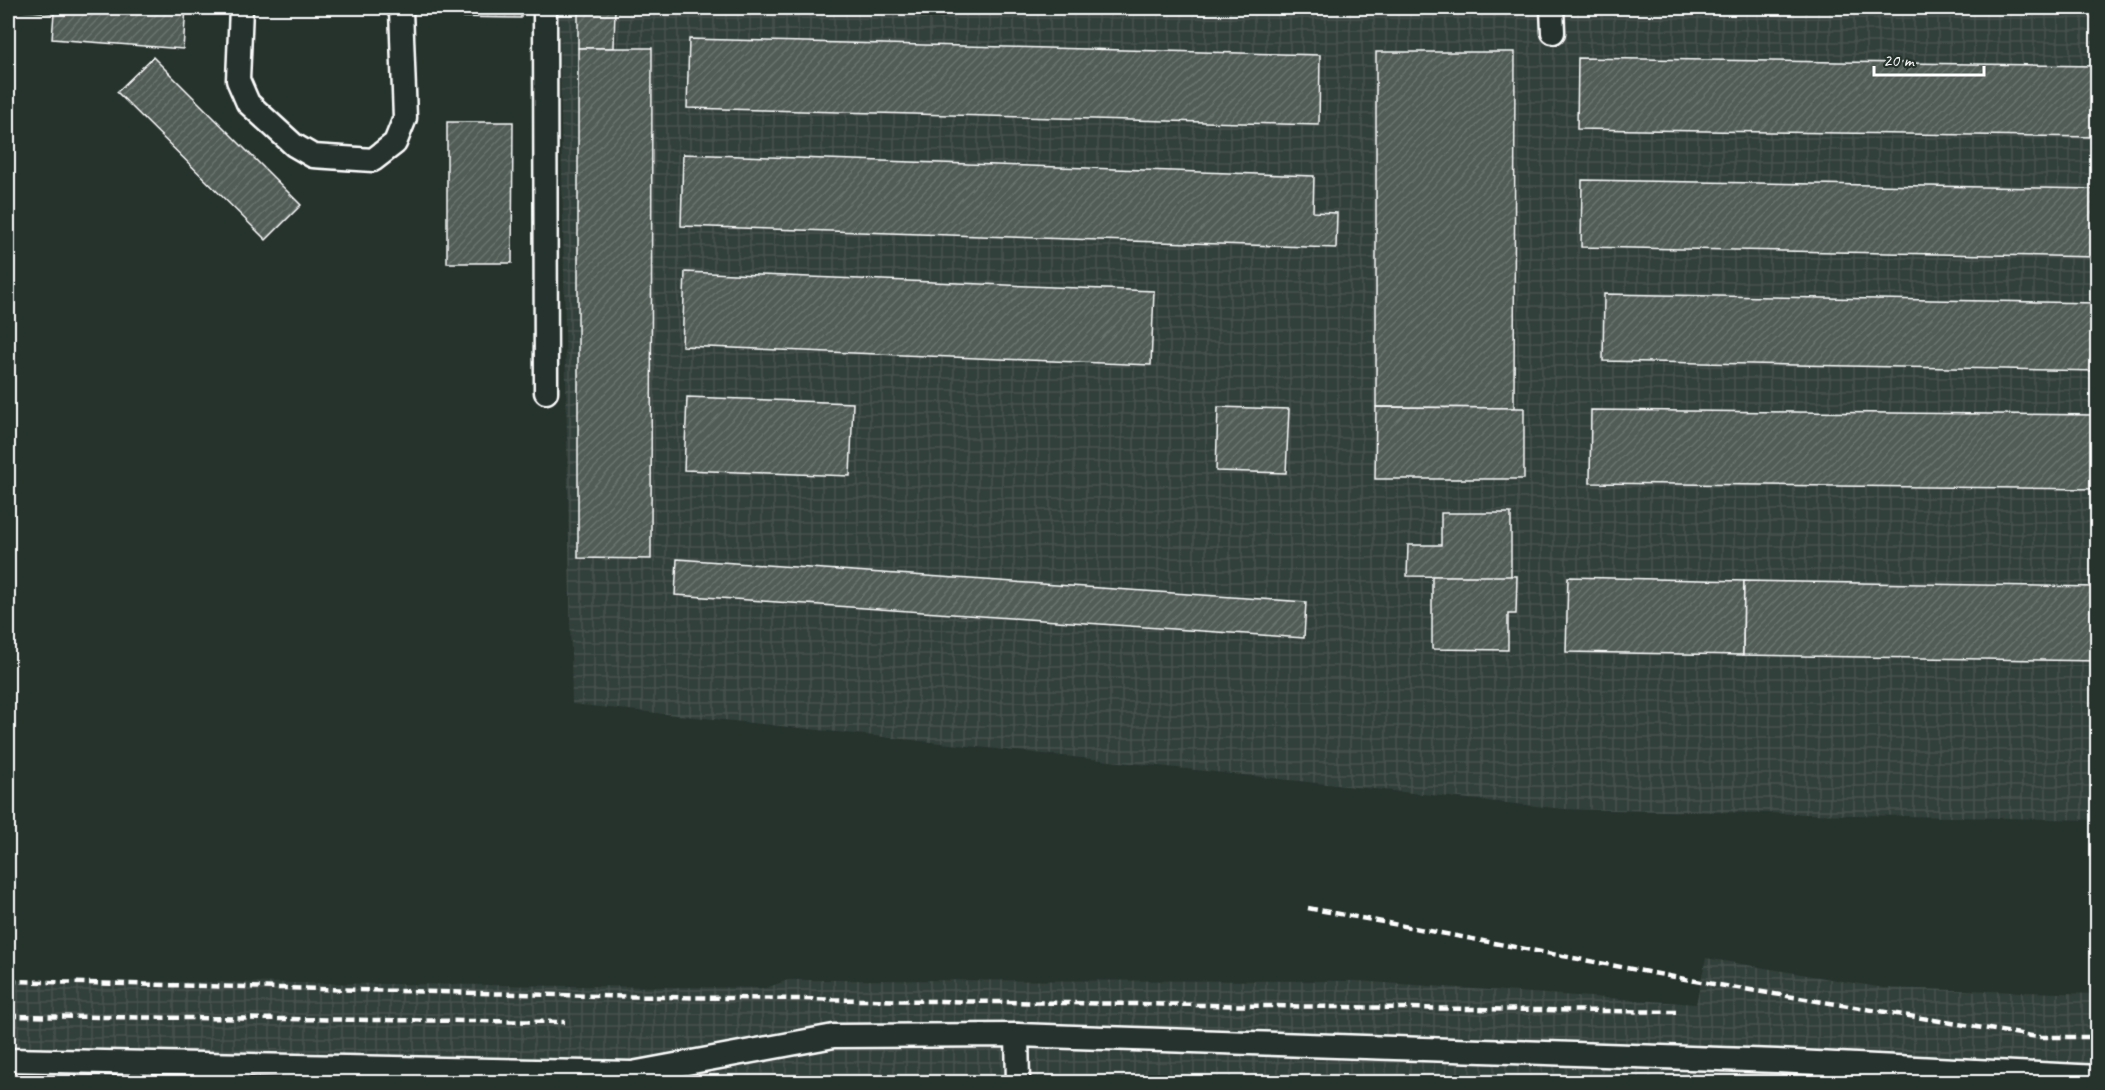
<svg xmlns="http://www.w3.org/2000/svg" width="2105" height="1090" viewBox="0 0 2105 1090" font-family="Caveat,sans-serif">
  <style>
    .industrial { fill: url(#industrial-grid) }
    .building { fill: url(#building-hatch); stroke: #fff; stroke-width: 1.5 }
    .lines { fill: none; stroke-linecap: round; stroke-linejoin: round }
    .lane-casing { stroke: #fff; stroke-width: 27 }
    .lane { stroke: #26332d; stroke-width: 22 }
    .rail { stroke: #fff; stroke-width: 4.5; stroke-dasharray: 9 4.5; stroke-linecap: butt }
  </style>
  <defs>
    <pattern id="industrial-grid" width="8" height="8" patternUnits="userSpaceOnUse" patternTransform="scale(1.5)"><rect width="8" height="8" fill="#333f3a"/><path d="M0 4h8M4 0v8" fill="none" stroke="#47524e"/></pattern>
    <pattern id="building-hatch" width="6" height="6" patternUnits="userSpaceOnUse" patternTransform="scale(1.5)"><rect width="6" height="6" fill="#515c57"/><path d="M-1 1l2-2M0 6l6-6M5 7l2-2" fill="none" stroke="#6b7470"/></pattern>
  </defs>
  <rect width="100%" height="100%" fill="#26332d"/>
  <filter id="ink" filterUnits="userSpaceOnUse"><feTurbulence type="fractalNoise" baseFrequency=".0167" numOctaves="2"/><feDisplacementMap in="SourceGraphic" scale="12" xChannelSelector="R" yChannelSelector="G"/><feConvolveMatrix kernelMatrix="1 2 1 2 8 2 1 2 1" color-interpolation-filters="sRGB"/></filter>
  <g filter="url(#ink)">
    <g class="industrial">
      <path d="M559 8H2097V820L1564 809 572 704Z"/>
      <path d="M1706 958 1884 988 2098 994 2097 1082H8V980L766 988 788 980 1356 981 1696 1004Z"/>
    </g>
    <g class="building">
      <path d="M8 8H186L183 49 52 39 54 13 8 9Z"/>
      <path d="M453 8H521V18L453 17Z"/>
      <path d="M578 8H615L614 48H578Z"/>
      <path d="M1216 8H1437V12Z"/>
      <path d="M1721 8H2098V13Z"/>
      <path d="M689 39 1320 55 1319 125 687 108Z"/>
      <path d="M578 48H652L651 559 578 558Z"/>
      <path d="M1376 52H1515L1514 408 1376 407Z"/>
      <path d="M153 57 301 205 266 240 117 92Z"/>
      <path d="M1578 58 2098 66V137L1577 129Z"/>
      <path d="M447 122H513L512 263H447Z"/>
      <path d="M683 154 1314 176 1313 212 1337 213 1336 248 681 226Z"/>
      <path d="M1582 180 2098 189V257L1581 247Z"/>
      <path d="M685 272 1154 291 1151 365 682 346Z"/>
      <path d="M1604 294 2098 303V371L1603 361Z"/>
      <path d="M687 397 853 403 850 476 684 470Z"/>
      <path d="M1218 407 1289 409 1286 473 1216 471Z"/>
      <path d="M1376 407 1524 408V479H1375Z"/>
      <path d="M1591 410 2098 415V489L1590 483Z"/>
      <path d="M1441 513H1511V577L1407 576 1408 545H1441Z"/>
      <path d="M677 559 1306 602 1304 638 675 595Z"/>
      <path d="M1432 576H1517L1516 614H1508V650L1432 649Z"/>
      <path d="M1568 577 1744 581 1743 655 1566 652Z"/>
      <path d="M1744 581 2098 587V661L1743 655Z"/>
    </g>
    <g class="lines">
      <defs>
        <g id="lane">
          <path d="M241 8 238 80 248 103 294 145 313 156 373 160 395 143 405 118 401 10 398 8"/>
          <path d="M545 8 546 392"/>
          <path d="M1552 8 1553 32"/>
          <path d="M1017 1035 1018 1082"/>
          <path d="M8 1060 632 1073 834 1036 1017 1035 1777 1061 2098 1077"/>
        </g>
      </defs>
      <use href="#lane" class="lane-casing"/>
      <use href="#lane" class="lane"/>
      <g class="rail">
        <path d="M1308 908 1701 982 2038 1037H2098"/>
        <path d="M8 981 596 996 1676 1012"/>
        <path d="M8 1016 565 1022"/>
      </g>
    </g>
  </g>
  <rect width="2105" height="1090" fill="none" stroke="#26332d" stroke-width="30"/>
  <rect x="15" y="15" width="2075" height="1060" fill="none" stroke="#fff" stroke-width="2" filter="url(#ink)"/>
  <path d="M1874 66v9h110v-9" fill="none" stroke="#ffffff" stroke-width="3"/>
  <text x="1883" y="66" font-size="18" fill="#ffffff" stroke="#26332d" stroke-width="4.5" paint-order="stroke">20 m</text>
</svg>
